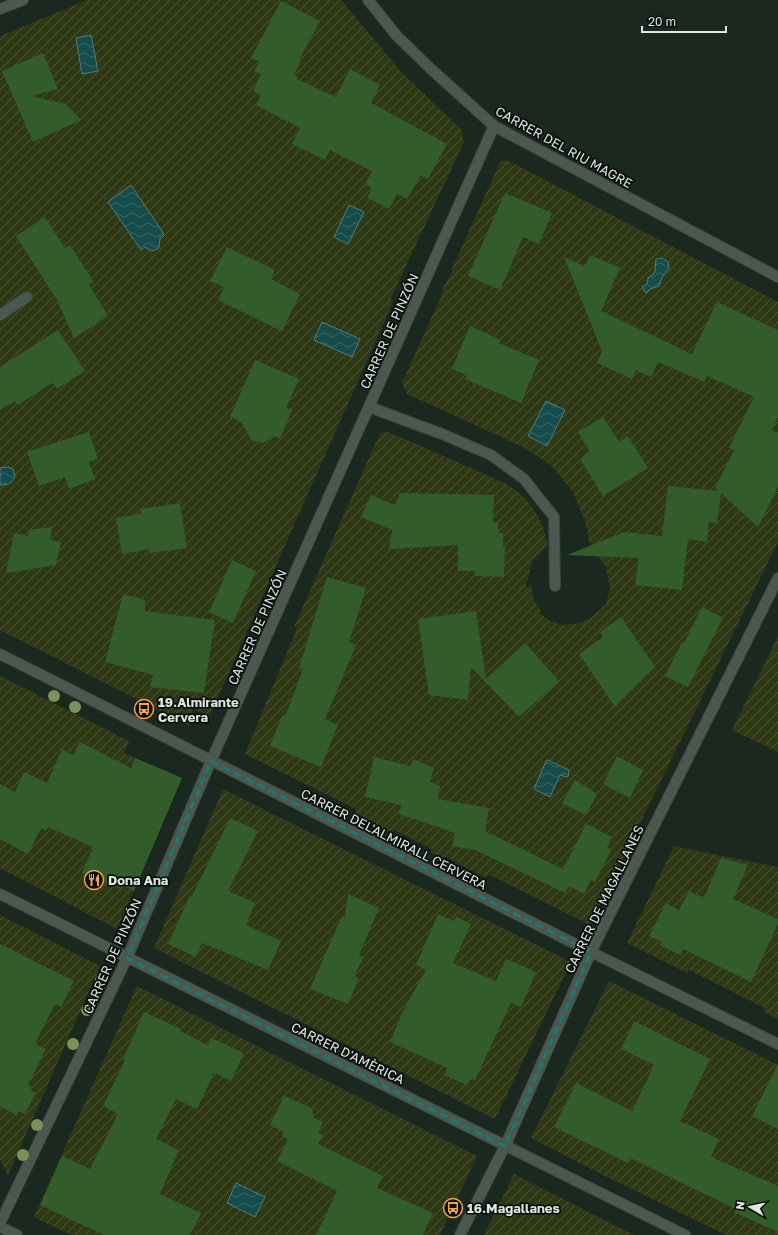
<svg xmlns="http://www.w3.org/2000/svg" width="778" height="1235" viewBox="0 0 778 1235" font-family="'Golos Text',sans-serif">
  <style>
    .garden { fill: url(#garden-furrows) }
    .water { fill: url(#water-waves); stroke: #527a79 }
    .building { fill: #325c29 }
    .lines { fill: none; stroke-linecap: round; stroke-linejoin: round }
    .minor-casing { stroke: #3a443e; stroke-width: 12 }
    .minor { stroke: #4b5850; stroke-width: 10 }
    .tree { fill: #7c925a }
    .marked { fill: none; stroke: #197c74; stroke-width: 3; stroke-dasharray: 8 5; stroke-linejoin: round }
    .labels { text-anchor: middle; stroke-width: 3.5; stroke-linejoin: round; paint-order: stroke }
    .street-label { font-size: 13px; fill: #dfe7e2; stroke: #0a0f0c }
    .poi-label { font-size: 13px; font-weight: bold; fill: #dfe7e2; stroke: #0a0f0c; text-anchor: start }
  </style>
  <defs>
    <pattern id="garden-furrows" width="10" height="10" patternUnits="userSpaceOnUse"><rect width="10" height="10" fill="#2f3915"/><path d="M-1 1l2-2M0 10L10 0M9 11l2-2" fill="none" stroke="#4d5637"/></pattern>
    <pattern id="water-waves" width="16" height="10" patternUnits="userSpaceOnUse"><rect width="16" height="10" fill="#164c4c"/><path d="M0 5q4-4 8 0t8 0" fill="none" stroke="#376666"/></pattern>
  </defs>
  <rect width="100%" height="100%" fill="#1b2820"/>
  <g class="garden">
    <path d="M87 0H341L404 75 461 129 464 142 391 298 392 304 209 717 193 708 190 726 0 630V36Z"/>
    <path d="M507 160 778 302V542L590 925 488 874 486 878 448 858 431 853 432 849 394 830 393 833 355 813 356 809 245 754 297 628 294 627 380 433 388 432 505 483C531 499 541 516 548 545L532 562 527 582H526V587L531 586 534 600 541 611 539 613 552 622 564 625 581 623 592 617 606 604 608 595 610 589 606 567 590 545 585 521 573 492 551 465 523 447 407 394 402 383 444 290 442 289 453 270 452 269 500 162Z"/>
    <path d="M778 636V752L732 730Z"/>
    <path d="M0 676 129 741 124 753 182 778 117 929 0 868Z"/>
    <path d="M223 789 571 962 495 1119 154 948Z"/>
    <path d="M674 846 778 867V1019L764 1012 765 1008 689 970 687 973 627 943Z"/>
    <path d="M0 915 100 966 8 1175 0 1159Z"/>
    <path d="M609 981 778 1065V1235H726L603 1175 602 1173 601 1174 531 1138Z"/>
    <path d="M137 986 477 1156 440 1235H71L34 1217Z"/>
    <path d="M514 1174 634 1235H484Z"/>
  </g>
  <g class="water">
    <path d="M91 35 98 71 82 74 76 38Z"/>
    <path d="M131 185 164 234 160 238 159 248 152 251 145 247 141 250 108 202Z"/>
    <path d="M349 205 364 212 348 244 334 237Z"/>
    <path d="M662 258 668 262 669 268 662 277 659 286 650 289 646 293 642 287 647 284 648 278 655 272 656 259Z"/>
    <path d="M322 322 360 339 352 357 314 340Z"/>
    <path d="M546 401 565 410 547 446 528 436Z"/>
    <path d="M8 467 13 469 15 476C12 484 8 485 0 485V468Z"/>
    <path d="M548 760 569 770 568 777 560 775 550 797 534 789 546 761Z"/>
    <path d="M236 1183 265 1197 255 1217 227 1203Z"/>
  </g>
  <g class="building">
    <path d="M281 1 320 21 299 60 301 61 294 75 298 77 297 79 336 97 350 69 380 85 371 103 447 144 428 179 421 175 407 199 397 194 389 209 367 198 372 188 365 184 372 171 330 150 325 160 292 144 300 128 256 105 261 95 253 91 261 74 254 71 259 61 251 58Z"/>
    <path d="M43 53 58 89 31 96 66 104 81 120 33 142 2 71Z"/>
    <path d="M505 193 552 213 539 244 523 237 500 290 468 276Z"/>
    <path d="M45 217 65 248 70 245 94 282 89 285 108 316 74 338 57 300 16 236Z"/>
    <path d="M227 247 275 270 271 279 300 294 282 331 218 300 224 287 210 281Z"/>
    <path d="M590 255 620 268 601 311 692 354 717 302 778 330V417L772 430 778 433V487L758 527 721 493 717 523 709 522 707 542 688 539 682 590 635 585 639 558 567 555 624 532 662 536 668 486 719 491 715 488 734 450 729 448 754 397 707 376 704 382 658 362 651 377 636 370 632 379 597 363 602 351 564 257 585 266Z"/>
    <path d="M470 326 501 340 499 343 539 360 521 403 465 379 467 375 452 369Z"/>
    <path d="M58 330 85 371 57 389 52 383 18 405 15 401 0 410V367Z"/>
    <path d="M255 360 299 379 286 408 292 410 280 439 274 436 263 443 252 441 241 422 230 417Z"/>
    <path d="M603 417 619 442 628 436 648 468 603 496 580 459 590 452 578 432Z"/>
    <path d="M89 432 98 459 89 462 95 479 69 489 65 477 39 486 27 452Z"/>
    <path d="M400 493 494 495 493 522H498V533H503V546H505L504 577 474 576 475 571H458V545L389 549 392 530 361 517 371 495 395 505Z"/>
    <path d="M180 503 187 548 150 553 149 549 122 554 116 518 141 514V509Z"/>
    <path d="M52 527 50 540 61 542 56 565 6 573 14 533 28 536 29 530Z"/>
    <path d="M232 560 256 571 233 623 209 612Z"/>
    <path d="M327 577 366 588 349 642 356 645 325 719 338 725 321 767 270 746 282 716 285 717 303 669 299 668Z"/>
    <path d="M123 594 145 600V611L215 620 204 693 150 687 153 675 105 662Z"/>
    <path d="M702 607 723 618 688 687 665 676 682 642 684 643Z"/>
    <path d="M476 611 486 679 525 643 559 681 519 717 471 667 468 700 429 695 418 619Z"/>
    <path d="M621 617 655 667 615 707 579 654 603 637 600 632Z"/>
    <path d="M80 742 131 768 135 758 182 778 134 891 123 886 122 889 82 873 93 847 48 827 46 831 41 828 28 854 0 839V784L15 792 24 772 47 783 62 749 73 755Z"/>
    <path d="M617 756 643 770 630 798 603 784Z"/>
    <path d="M374 757 411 766 413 759 434 768 430 782 440 786 438 799 489 808 485 831 563 869 586 824 612 837 607 848 611 850 595 882 591 880 584 894 569 886 565 893 475 850 452 846 455 833 399 814 401 805 365 797Z"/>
    <path d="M575 780 597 794 586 815 562 803Z"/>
    <path d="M230 818 258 831 228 891 255 903 246 925 281 941 268 970 202 943 196 957 168 944 190 895 192 896Z"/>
    <path d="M721 858 748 865 733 899 778 919V924L751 982 683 949 680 955 660 945 662 942 649 936 666 903 679 910 689 891 704 898Z"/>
    <path d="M348 894 379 908 359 955 364 957 354 976 359 978 348 1004 310 989 342 916 345 918Z"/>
    <path d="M438 914 454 921 456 917 471 924 453 963 496 981 506 959 536 972 521 1007 511 1003 475 1080 471 1078 467 1085 444 1075 447 1068 390 1042 402 1013 426 970 416 965Z"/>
    <path d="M0 944 74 981 61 1007 55 1004 35 1044 46 1049 28 1085 32 1087 30 1090 36 1093 25 1114 19 1111 17 1115 0 1106Z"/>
    <path d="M144 1012 179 1028 180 1031 208 1045 211 1038 244 1053 231 1081 214 1073 197 1109 176 1099 156 1139 179 1150 160 1194 201 1213 190 1235H104L40 1205 62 1156 90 1169 118 1114 103 1106 125 1060 123 1059Z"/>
    <path d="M634 1021 710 1059 680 1121 719 1139 711 1157 778 1186V1232L734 1212 736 1209 630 1158 628 1163 554 1127 576 1083 632 1111 654 1065 621 1049Z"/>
    <path d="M778 1064V1129L752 1116Z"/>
    <path d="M284 1096 312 1108 314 1118 323 1122 318 1133 323 1135 318 1144 383 1176 377 1188 433 1213 423 1235H316L337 1191 277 1161 288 1139 282 1136 284 1132 270 1125Z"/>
  </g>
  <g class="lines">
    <defs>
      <g id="minor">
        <path d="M368 0 397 36 431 69 494 126 778 277"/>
        <path d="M0 9 23 0"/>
        <path d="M0 315 27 297"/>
        <path d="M369 407 442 434 491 455 524 479 554 517 555 586"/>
        <path d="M0 654 591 952 778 1044"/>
        <path d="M0 894 685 1235"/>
        <path d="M0 1223 127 958 211 761 494 126"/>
        <path d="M0 1227 17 1235"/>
        <path d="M460 1235 505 1146 591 952 778 578"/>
      </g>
    </defs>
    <use href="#minor" class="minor-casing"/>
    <use href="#minor" class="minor"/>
  </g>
  <g class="tree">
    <circle cx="54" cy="696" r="6"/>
    <circle cx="75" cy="707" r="6"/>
    <circle cx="101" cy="980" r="6"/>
    <circle cx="87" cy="1010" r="6"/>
    <circle cx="73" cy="1044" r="6"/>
    <circle cx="37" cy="1125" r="6"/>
    <circle cx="23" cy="1155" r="6"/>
  </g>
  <path class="marked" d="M211 761 591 952 505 1146 127 958Z"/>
  <defs>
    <symbol id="bus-ring" viewBox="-11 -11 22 22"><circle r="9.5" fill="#0a0f0c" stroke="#f4a443" stroke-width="1.5"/><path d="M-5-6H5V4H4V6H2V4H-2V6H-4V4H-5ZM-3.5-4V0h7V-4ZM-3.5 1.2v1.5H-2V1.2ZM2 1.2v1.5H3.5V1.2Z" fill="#f4a443"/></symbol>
    <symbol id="restaurant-ring" viewBox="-11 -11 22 22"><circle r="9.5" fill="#0a0f0c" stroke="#f4a443" stroke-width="1.5"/><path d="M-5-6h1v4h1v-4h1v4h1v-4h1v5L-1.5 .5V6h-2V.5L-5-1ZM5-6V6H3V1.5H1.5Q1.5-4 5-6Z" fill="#f4a443"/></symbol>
  </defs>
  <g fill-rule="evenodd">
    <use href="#bus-ring" x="133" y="698" width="22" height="22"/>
    <use href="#restaurant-ring" x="83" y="869" width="22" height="22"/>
    <use href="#bus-ring" x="442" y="1197" width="22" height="22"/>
  </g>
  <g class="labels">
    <g class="street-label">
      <text transform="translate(564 147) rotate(29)" y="5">CARRER DEL RIU MAGRE</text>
      <text transform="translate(389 331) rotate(-66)" y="5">CARRER DE PINZÓN</text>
      <text transform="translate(257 627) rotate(-66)" y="5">CARRER DE PINZÓN</text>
      <text transform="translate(394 839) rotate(27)" y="5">CARRER DEL'ALMIRALL CERVERA</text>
      <text transform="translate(604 899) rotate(-64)" y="5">CARRER DE MAGALLANES</text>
      <text transform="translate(112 956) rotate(-66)" y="5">CARRER DE PINZÓN</text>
      <text transform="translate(348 1053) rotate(26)" y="5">CARRER D'AMÈRICA</text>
    </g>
    <g class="poi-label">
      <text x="158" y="707">19.Almirante<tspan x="158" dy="15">Cervera</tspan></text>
      <text x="108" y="885">Dona Ana</text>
      <text x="467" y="1213">16.Magallanes</text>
    </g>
  </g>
  <g transform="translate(750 1207) rotate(279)" stroke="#0a0f0c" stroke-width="3" paint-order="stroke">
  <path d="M0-3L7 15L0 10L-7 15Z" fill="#dfe7e2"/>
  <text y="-6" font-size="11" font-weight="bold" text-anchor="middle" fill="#dfe7e2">N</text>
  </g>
  <path d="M642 26v6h84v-6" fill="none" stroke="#dfe7e2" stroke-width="2"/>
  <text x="648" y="26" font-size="12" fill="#dfe7e2" stroke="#0a0f0c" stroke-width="3" paint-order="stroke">20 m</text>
</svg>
